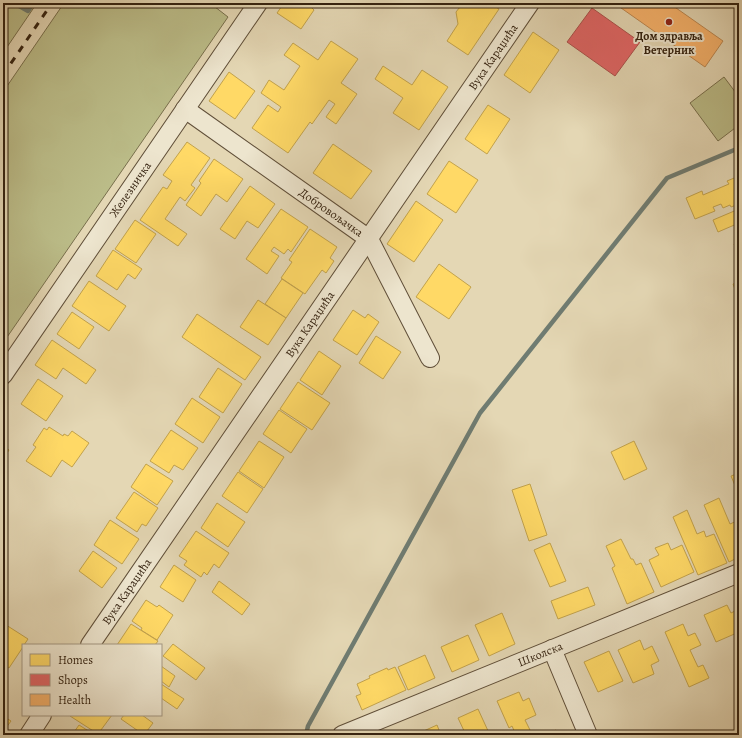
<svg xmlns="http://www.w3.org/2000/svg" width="742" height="738" viewBox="0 0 742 738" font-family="Alegreya,serif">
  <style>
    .green { fill: #bbbc88; stroke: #786f4c }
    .homes { fill: #ffd966; stroke: #c2a24c }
    .shops { fill: #e06666; stroke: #ac524c }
    .health { fill: #f6b26b; stroke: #bc8750 }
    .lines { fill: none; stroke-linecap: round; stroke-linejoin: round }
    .stream { stroke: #6f7c72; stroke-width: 4.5 }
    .minor-casing { stroke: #604f39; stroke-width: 20 }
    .minor { stroke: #ede5ce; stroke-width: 18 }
    .rail { stroke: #342210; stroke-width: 3; stroke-dasharray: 7 7; stroke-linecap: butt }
    .poi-dot { fill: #8f2418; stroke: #ede5ce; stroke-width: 1.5 }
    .labels { text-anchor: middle; stroke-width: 4; stroke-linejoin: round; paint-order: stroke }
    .poi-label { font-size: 12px; font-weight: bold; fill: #342210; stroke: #ede5ce }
    .street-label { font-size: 12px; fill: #342210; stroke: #ede5ce }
  </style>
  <rect width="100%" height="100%" fill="#e4d7b4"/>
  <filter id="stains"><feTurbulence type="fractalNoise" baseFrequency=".005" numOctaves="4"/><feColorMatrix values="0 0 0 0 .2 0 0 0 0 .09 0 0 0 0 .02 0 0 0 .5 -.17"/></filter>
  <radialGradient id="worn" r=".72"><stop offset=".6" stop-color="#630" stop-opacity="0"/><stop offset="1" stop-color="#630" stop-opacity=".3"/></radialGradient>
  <g class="green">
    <path d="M3 3H37L3 53Z"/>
    <path d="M64 3H210L228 17 3 343V92Z"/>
    <path d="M724 77 739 97V125L718 141 690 103Z"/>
  </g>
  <g class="homes">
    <path d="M284 3H314L311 7 314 10 301 29 277 13Z"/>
    <path d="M463 3H489L499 9 468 55 447 41 458 24 456 12Z"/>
    <path d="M533 32 559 50 530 93 504 75Z"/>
    <path d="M331 41 358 59 341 83 357 94 336 124 326 117 335 104 329 100 312 124 310 122 288 153 252 128 268 105 278 112 281 107 261 93 269 80 284 90 300 66 284 55 293 43 318 60Z"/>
    <path d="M383 66 412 85 422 70 448 87 419 130 393 113 403 98 375 79Z"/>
    <path d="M229 72 255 91 235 119 209 101Z"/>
    <path d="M488 105 510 119 487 154 465 139Z"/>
    <path d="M187 142 210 158 191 185 195 188 185 201 180 197 165 219 187 234 178 246 140 220 163 187 167 189 172 181 163 175Z"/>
    <path d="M333 144 372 171 351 199 313 173Z"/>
    <path d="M214 159 243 179 227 202 216 194 201 216 186 205 201 183 199 181Z"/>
    <path d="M449 161 478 180 456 213 427 194Z"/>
    <path d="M739 176V204L731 207 730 205 723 208 721 204 713 207 715 211 695 219 686 198 702 191 703 195 729 184 727 181Z"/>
    <path d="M250 186 275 204 258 228 247 221 235 239 220 229Z"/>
    <path d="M416 201 443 220 414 262 387 244Z"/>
    <path d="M281 209 308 227 291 252 288 249 284 254 274 247 271 251 279 256 267 274 246 259Z"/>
    <path d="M739 209V223L718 232 713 220Z"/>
    <path d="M135 220 156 234 136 263 115 249Z"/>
    <path d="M310 229 337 247 330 258 334 261 326 273 322 270 305 294 281 278 292 262 289 260Z"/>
    <path d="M739 242V257L734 244Z"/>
    <path d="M113 250 142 269 135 279 128 274 117 290 96 276Z"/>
    <path d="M439 264 471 287 449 319 416 297Z"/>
    <path d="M282 279 303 293 286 318 265 304Z"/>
    <path d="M89 281 126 306 109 331 72 306Z"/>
    <path d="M739 282V300L733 284Z"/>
    <path d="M258 300 286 318 268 345 240 327Z"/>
    <path d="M353 310 365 318 368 314 379 322 357 355 333 340Z"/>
    <path d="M72 312 94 327 79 349 57 334Z"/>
    <path d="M197 314 261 357 245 380 182 337Z"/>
    <path d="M376 336 401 352 383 379 359 363Z"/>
    <path d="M52 340 96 370 86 384 63 368 56 379 35 365Z"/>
    <path d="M319 351 341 366 322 395 300 380Z"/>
    <path d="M218 368 242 384 223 413 199 397Z"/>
    <path d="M38 379 63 396 46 421 21 404Z"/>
    <path d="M298 382 330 403 312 430 280 409Z"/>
    <path d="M192 398 220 417 203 443 175 424Z"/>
    <path d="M279 410 307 429 291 453 263 434Z"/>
    <path d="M49 427 63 436 64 434 68 436 72 431 89 443 72 467 62 460 51 477 26 461 36 447 33 445 44 428 47 430Z"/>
    <path d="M171 430 198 448 183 470 174 465 169 473 150 461Z"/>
    <path d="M259 441 284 457 264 488 239 471Z"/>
    <path d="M634 441 647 469 624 480 611 452Z"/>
    <path d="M3 445 9 450 3 459Z"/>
    <path d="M146 464 173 481 157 505 131 487Z"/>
    <path d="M238 472 263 489 247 513 222 496Z"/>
    <path d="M739 473V495L731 476Z"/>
    <path d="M530 484 547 535 529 541 512 490Z"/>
    <path d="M134 492 158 508 146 526 142 524 137 532 116 518Z"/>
    <path d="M719 498 730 524 739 520V557L729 562 704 505Z"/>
    <path d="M217 503 245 522 228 547 201 528Z"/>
    <path d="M687 510 697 534 704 531 706 537 714 534 727 563 698 575 673 517Z"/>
    <path d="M110 520 139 539 122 564 94 545Z"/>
    <path d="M196 531 229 553 219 568 214 564 207 575 204 572 201 577 184 565 187 561 179 556Z"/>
    <path d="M621 539 631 559H633L636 565 641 563 654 592 627 604 612 568 615 566 606 546Z"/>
    <path d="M550 543 566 581 550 587 534 550Z"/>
    <path d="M668 543 671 550 682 545 694 572 661 587 649 560 659 555 655 548Z"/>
    <path d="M93 551 117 568 102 588 79 571Z"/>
    <path d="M174 565 196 580 183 602 160 587Z"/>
    <path d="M219 581 250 604 242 615 212 592Z"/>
    <path d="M588 587 595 605 558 619 551 601Z"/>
    <path d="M146 600 157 607 159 605 173 615 157 640 141 630 142 628 132 621Z"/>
    <path d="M727 605 731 613 737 610 739 614V627L737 628 739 632 716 642 704 615Z"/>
    <path d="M502 613 515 644 489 656 475 625Z"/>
    <path d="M3 623 28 639 24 645H23V647L9 668 3 665Z"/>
    <path d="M131 624 158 641 155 645H117Z"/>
    <path d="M683 624 688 636 695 633 701 645 690 650 698 667 703 665 709 678 689 687 665 632Z"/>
    <path d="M468 635 479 660 452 672 441 647Z"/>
    <path d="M640 640 644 650 652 646 659 661 651 665 654 674 633 683 618 650Z"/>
    <path d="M173 644 205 668 196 680 163 656Z"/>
    <path d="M609 651 623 681 598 692 584 662Z"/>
    <path d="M425 655 435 678 408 690 398 667Z"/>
    <path d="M161 666 175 676 169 687 161 681Z"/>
    <path d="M395 667 406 690 362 710 356 696 361 694 357 684 370 678 369 676 387 668 388 670Z"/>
    <path d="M161 684 184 699 177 709 161 698Z"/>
    <path d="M519 692 523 701 529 698 536 715 525 720 530 730 518 735H516L512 726 509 728 497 701Z"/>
    <path d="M478 709 489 733 485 735H466L458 718Z"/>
    <path d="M71 715H112L98 734 70 716Z"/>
    <path d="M124 715H142L153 723 144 735 121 719Z"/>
    <path d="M3 716 11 721 3 732Z"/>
    <path d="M79 725 95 735H72Z"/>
    <path d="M437 725 441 735H417V734Z"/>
    <path d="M556 730 558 735H544Z"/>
  </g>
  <path class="shops" d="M592 8 640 42 615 76 567 42Z"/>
  <path class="health" d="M614 3H669L723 41 705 67Z"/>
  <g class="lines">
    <g class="stream">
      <path d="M14 3 28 11 33 3"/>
      <path d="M306 735 308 726 480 413 667 178 739 148"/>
    </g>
    <defs>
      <g id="minor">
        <path id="s1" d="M185 109 369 239 430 358"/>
        <path id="s2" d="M3 375 258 3"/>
        <path id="s3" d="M90 645 530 3"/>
        <path d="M552 649 588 735"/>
        <path d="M29 735 42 715"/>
        <path id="s4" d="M342 735 739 573"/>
      </g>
    </defs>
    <use href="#minor" class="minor-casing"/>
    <use href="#minor" class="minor"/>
    <path class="rail" d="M3 75 52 3"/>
  </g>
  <circle class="poi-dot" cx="669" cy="22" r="4"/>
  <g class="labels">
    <g class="poi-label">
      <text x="669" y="40">Дом здравља<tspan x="669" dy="14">Ветерник</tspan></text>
    </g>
    <g class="street-label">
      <text dy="4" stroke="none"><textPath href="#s3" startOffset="713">Вука Караџића</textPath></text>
      <text dy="4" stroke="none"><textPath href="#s2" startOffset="225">Железничка</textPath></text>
      <text dy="4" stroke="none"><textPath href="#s1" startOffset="179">Добровољачка</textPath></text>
      <text dy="4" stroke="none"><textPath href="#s3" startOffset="389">Вука Караџића</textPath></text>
      <text dy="4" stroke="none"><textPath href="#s3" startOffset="65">Вука Караџића</textPath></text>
      <text dy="4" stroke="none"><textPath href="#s4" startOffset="214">Школска</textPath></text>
    </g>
  </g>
  <rect width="742" height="738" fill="none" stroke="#e4d7b4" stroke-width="16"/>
  <rect x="4" y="4" width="734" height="730" fill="none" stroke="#342210" stroke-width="2"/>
  <rect x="8" y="8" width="726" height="722" fill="none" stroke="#342210"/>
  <rect x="22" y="644" width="140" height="72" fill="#ede5ce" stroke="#a39782"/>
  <rect x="30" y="654" width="20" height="12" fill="#ffd966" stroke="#a39782"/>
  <text x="58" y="664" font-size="12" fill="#342210">Homes</text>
  <rect x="30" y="674" width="20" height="12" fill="#e06666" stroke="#a39782"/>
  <text x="58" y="684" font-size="12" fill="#342210">Shops</text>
  <rect x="30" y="694" width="20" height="12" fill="#f6b26b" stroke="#a39782"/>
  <text x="58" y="704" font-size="12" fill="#342210">Health</text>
  <rect width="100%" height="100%" filter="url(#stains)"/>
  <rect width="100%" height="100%" fill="url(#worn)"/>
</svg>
